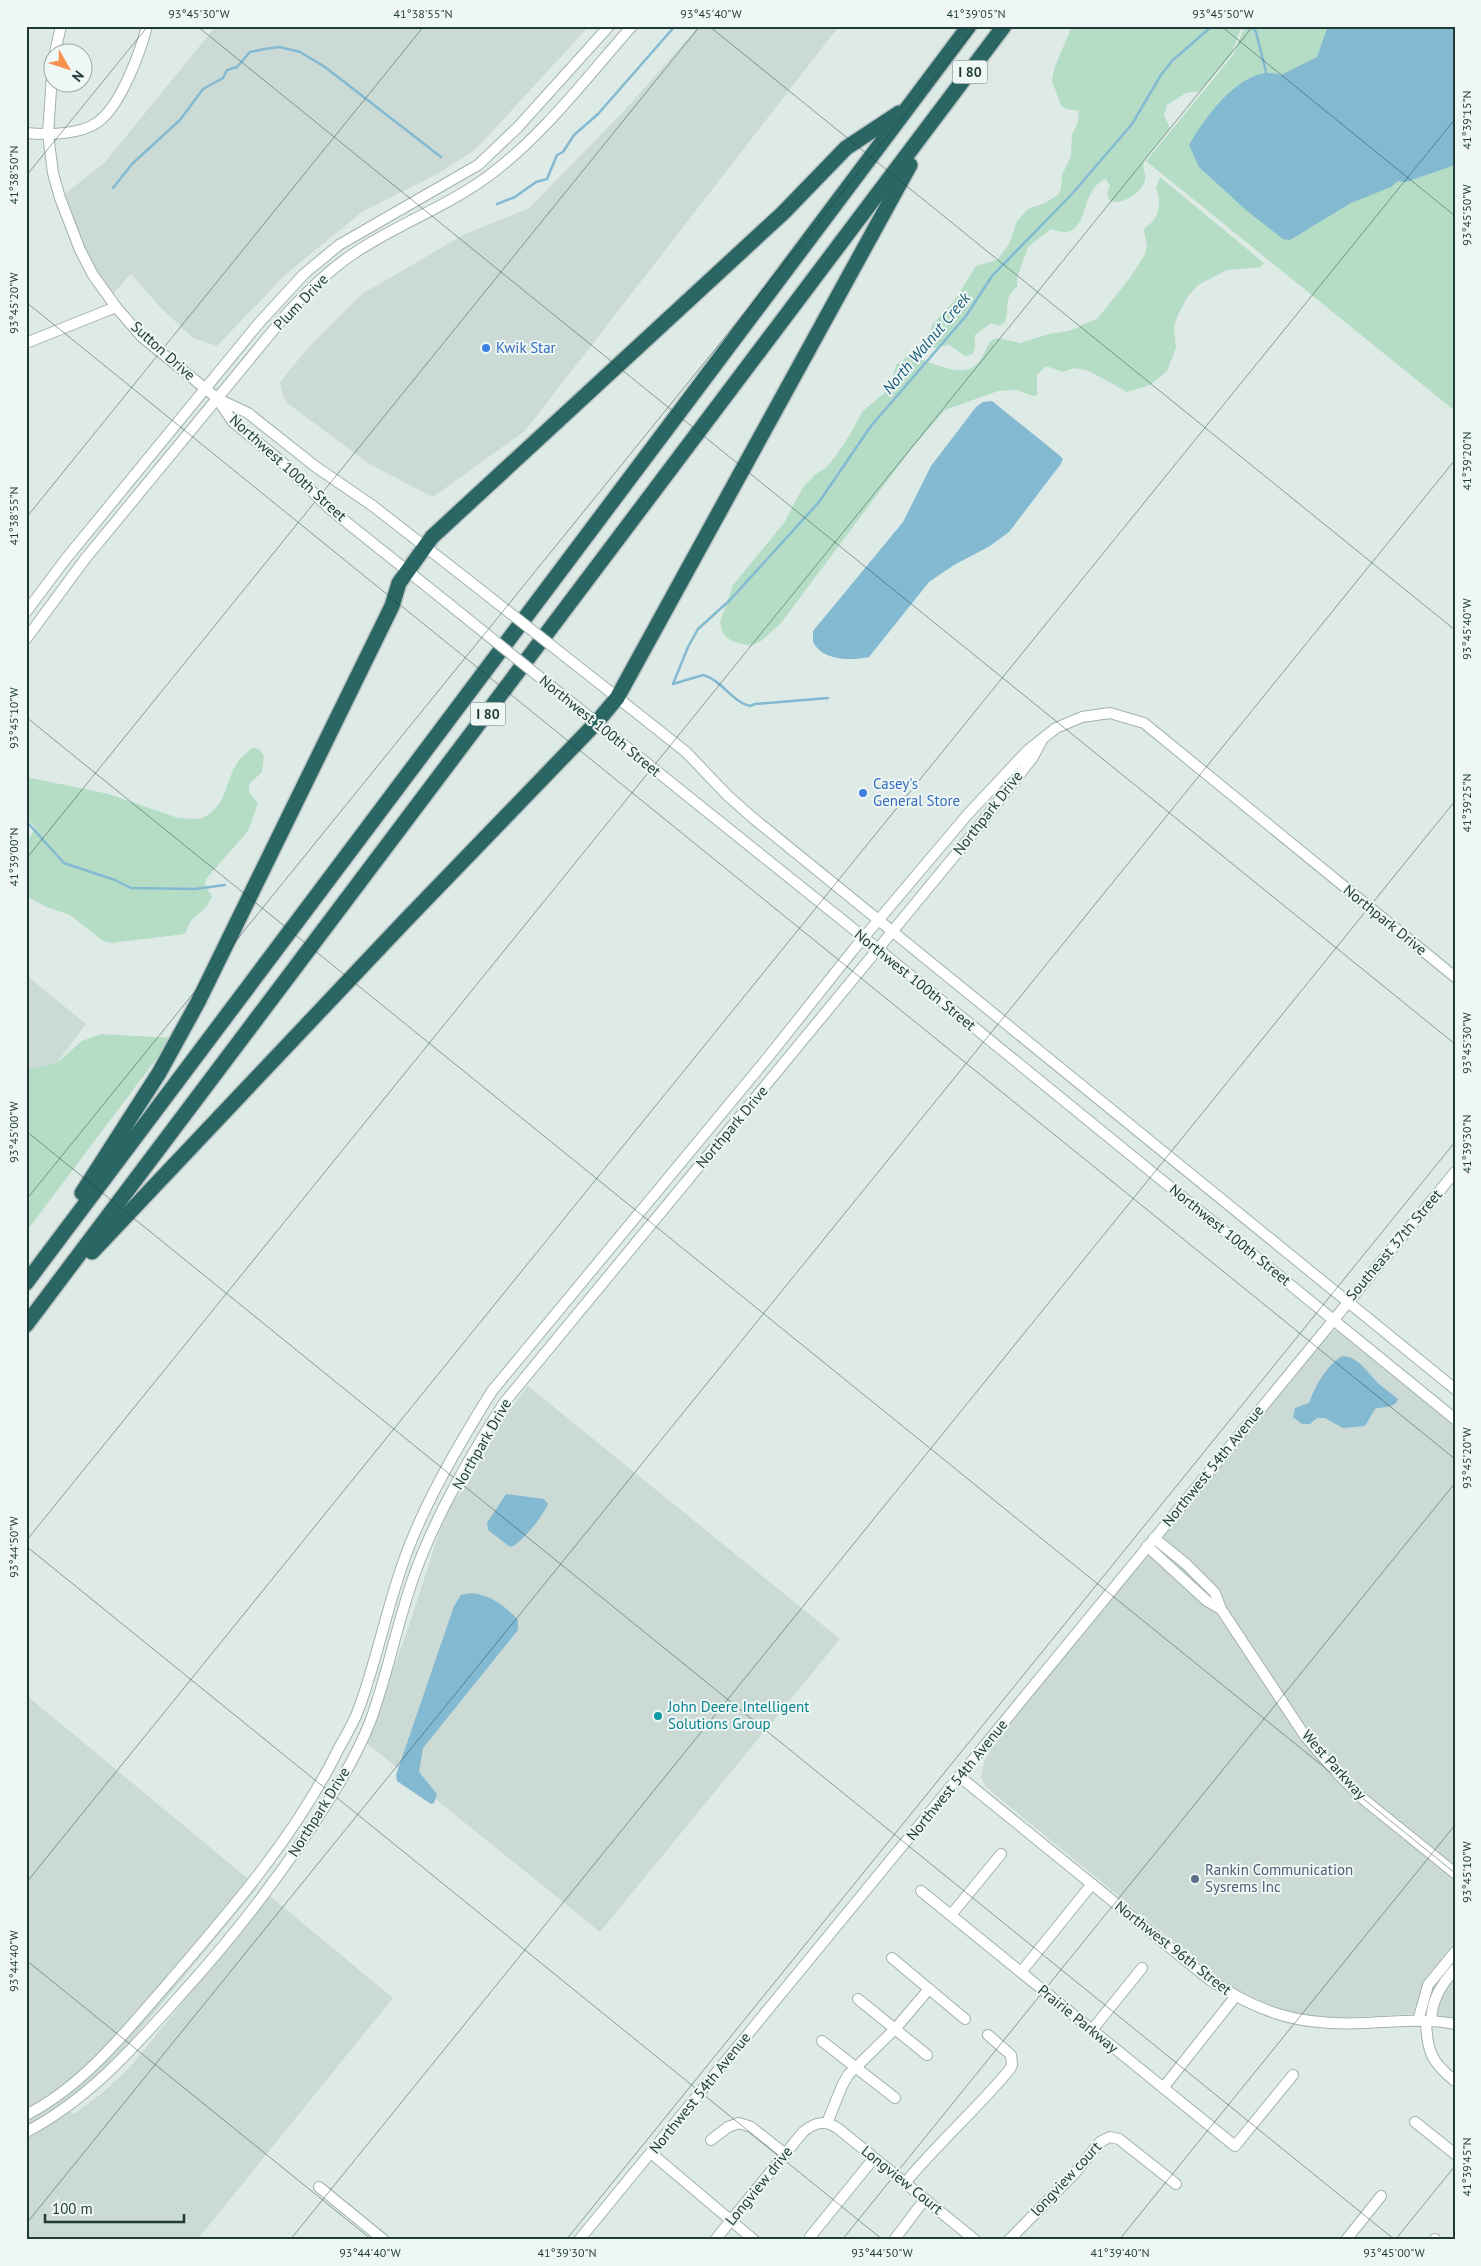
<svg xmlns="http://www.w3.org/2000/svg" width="1481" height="2266" viewBox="0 0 1481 2266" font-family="'PT Sans',sans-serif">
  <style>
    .built { fill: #ccdad6 }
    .green { fill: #b5ddc6 }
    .water { fill: #83bad2 }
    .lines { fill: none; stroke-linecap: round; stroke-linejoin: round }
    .stream { stroke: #83bad2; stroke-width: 2.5 }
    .minor-casing { stroke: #a1b2ae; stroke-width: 12 }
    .highway-casing { stroke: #bcc4c3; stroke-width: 18 }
    .minor { stroke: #fff; stroke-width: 10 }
    .highway { stroke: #2a6764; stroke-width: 15 }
    .minor-bridge-casing { stroke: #a1b2ae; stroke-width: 12; stroke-linecap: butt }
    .minor-bridge { stroke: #fff; stroke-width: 10 }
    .ticks { fill: none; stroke: #1f3a37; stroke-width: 1; stroke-opacity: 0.45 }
    .shop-dot { fill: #3f7fe0; stroke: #eef7f4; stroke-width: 2 }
    .culture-dot { fill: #0f9aa8; stroke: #eef7f4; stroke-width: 2 }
    .service-dot { fill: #5c6f8a; stroke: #eef7f4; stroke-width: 2 }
    .labels { text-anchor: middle; stroke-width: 4; stroke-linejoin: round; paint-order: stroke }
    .shield { fill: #eef7f4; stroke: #5d7370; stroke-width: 1 }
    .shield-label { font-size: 14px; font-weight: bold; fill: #1f3a37 }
    .street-label { font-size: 15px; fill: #1f3a37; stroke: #eef7f4 }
    .shop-label { font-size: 15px; fill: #366cbe; stroke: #eef7f4; text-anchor: start }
    .culture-label { font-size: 15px; fill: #0d838f; stroke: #eef7f4; text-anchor: start }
    .service-label { font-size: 15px; fill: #4e5e75; stroke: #eef7f4; text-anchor: start }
    .water-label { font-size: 16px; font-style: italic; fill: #175978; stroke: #eef7f4 }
    .neatline { fill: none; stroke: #1f3a37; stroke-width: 2 }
    .ticks-label { font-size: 12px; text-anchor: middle; fill: #1f3a37 }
  </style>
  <rect width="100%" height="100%" fill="#deeae6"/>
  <g class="built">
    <path d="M216 26H589L476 149 439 173 362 212 286 274 217 346 193 338 160 307 131 274 109 298 60 198 105 162Z"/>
    <path d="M699 26H839L525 431 433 497 369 464 287 403 282 393 280 382 307 349 362 294 465 234 529 208 625 110Z"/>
    <path d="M26 975 86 1024 26 1104Z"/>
    <path d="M1347 1326 1363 1336 1455 1411V2020L1412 2014 1338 2018 1319 2017 1286 2011 1245 1995 1222 1981 987 1788 981 1778 984 1762 997 1740 1329 1334 1336 1329Z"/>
    <path d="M528 1386 840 1639 600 1932 365 1742 406 1635 442 1524 452 1502 469 1482 499 1424Z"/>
    <path d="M26 1695 258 1887 134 2037 92 2080 61 2104 74 2114 102 2093 128 2069 270 1896 393 1998 197 2240H26Z"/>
  </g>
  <g class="green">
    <path d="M1072 26H1242L1231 55 1200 91 1186 93 1167 105 1164 115 1170 128 1144 161C1142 167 1145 170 1145 177 1146 191 1122 206 1110 201L1107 193 1110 186 1106 179C1081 188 1089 228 1067 232 1062 233 1056 230 1051 229L1028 247 1017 278V287C1003 297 1010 309 1005 322L999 326 991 323 975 335V347L973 354 965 356 949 345 934 348 927 344 932 325 954 301 976 266 997 260 1009 244 1017 221 1028 209 1045 203 1058 195 1061 189 1062 175 1071 156 1072 135 1078 122 1079 111 1066 109 1061 105 1052 81 1054 69Z"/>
    <path d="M1245 26H1455V411L1146 161 1233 55Z"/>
    <path d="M1160 177 1264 263 1261 267 1227 270 1198 285 1188 296 1178 315 1174 326 1176 348 1167 371 1150 385 1127 392 1089 371 1074 368 1063 372 1046 366 1037 375V395L1033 396 1017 390 998 391 945 410 912 448 781 623 761 641 750 646 732 641 726 637 722 631 720 622 733 585 784 523 803 487 816 474 826 468 835 457 851 433 862 412 890 388 896 365 908 356C927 358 959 380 976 365 984 358 985 346 993 339L998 338 1020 343 1049 334 1069 331 1098 318 1129 279 1144 256 1147 247 1144 230C1146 225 1150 225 1153 221 1161 211 1160 200 1156 188Z"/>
    <path d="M252 748 259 749 264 756 262 772 249 784V792L258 803 248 831 206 879 205 885 212 896C206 911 202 909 193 919 189 922 187 930 185 934L111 943 103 941 70 915 44 906 26 896V838L31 836 35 827 26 818V777L109 794 178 818 200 819 210 814 218 805 223 797 233 770 239 760Z"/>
    <path d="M101 1034 172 1038 26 1232V1072L30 1069 57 1063 82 1041Z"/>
  </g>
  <g class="water">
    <path d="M1328 26H1455V165L1406 182 1398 181 1391 187 1351 203 1290 240 1283 239 1247 211 1199 167 1189 145C1205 117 1244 62 1281 75L1317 57Z"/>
    <path d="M992 401 1059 455 1063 459 1060 465 1009 532 990 546 954 565 929 582 869 657C851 661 823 661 813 642V631L903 522 931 466 976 407 983 402Z"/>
    <path d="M1342 1356C1358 1356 1368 1373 1379 1384 1385 1389 1392 1394 1398 1399 1395 1409 1383 1406 1375 1409L1365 1426 1343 1428 1325 1418H1317L1310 1424H1302L1293 1417 1295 1408 1309 1403C1315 1386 1326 1366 1342 1356Z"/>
    <path d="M506 1494 544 1499 548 1504C543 1515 522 1544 510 1547L488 1530 487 1523Z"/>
    <path d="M471 1593C491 1595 504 1605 518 1620V1630L423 1748 419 1772 437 1794 434 1803 431 1804 397 1781 396 1775 454 1606 461 1595Z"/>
  </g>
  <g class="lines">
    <g class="stream">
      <path d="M1252 26 1256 32 1267 76"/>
      <path d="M113 188 132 164 180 120 203 89 223 78 227 70 237 67 250 52 265 49 279 47 300 52 325 67 441 157"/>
      <path d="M497 204 515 197 536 182 547 179 557 155 563 152 574 135 598 114 675 26"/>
      <path d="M673 684 688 647 698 629 730 600 819 502 871 426 966 316 992 276 1072 194 1132 124 1161 75 1172 61 1212 26"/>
      <path d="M673 684 703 675C722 680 732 702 750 706L755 704 828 698"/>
      <path d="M26 821 64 863 115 880 131 888 195 889 225 885"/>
    </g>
    <defs>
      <g id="minor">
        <path d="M55 52 61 26"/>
        <path d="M52 75 48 134 53 173 60 198 80 250 93 275 116 307 142 337 218 399 248 413 316 467 373 506 468 580"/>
        <path d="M26 133C47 135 80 135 98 122 121 105 140 53 147 26"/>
        <path d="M26 343 116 307"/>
        <path d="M218 400 233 422 282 462 330 509 449 604"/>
        <path d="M26 612 65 560 259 323 304 274 339 245 478 165 518 127 609 26"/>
        <path d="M26 639 85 559 290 310C310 289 331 268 356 252 398 224 446 207 487 177 542 137 587 77 632 26"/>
        <path d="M599 683 686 752 728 796 753 818 1455 1389"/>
        <path d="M578 708 846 923 1455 1419"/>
        <path d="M1154 1538 1186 1564 1215 1593 1221 1609 1305 1736 1336 1772 1362 1798 1455 1873"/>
        <path d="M1147 1546 1207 1601 1221 1609"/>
        <path d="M960 1777 1210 1980C1261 2014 1301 2026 1363 2023 1393 2022 1424 2018 1455 2024"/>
        <path d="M921 1891 1235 2146 1293 2075"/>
        <path d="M951 1915 1001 1854"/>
        <path d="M892 1958 965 2019"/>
        <path d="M1021 1972 1092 1884"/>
        <path d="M858 1999 927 2055"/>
        <path d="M1418 2021 1428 1985 1455 1952"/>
        <path d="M1426 2021C1427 2051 1431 2062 1455 2081"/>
        <path d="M1431 2021C1432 1999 1441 1985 1455 1969"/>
        <path d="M1092 2030 1142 1968"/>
        <path d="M822 2041 895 2098"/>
        <path d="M1163 2088 1235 1997"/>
        <path d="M26 2115C85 2085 127 2030 170 1981 232 1909 296 1835 338 1750 345 1737 353 1724 358 1711 376 1663 386 1611 403 1563 423 1505 459 1444 492 1391L769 1056 854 949 968 814 1027 751 1056 728 1082 717 1110 713 1144 723 1455 977"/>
        <path d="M1415 2122 1455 2154"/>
        <path d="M827 2123 842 2086 848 2075 895 2029 929 1989"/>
        <path d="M26 2132C91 2098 137 2044 185 1990 231 1939 273 1885 311 1828 333 1794 355 1760 370 1722 388 1674 397 1622 415 1573 437 1513 470 1456 504 1403L980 825 1033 757 1041 742"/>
        <path d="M711 2140 728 2127 739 2123 751 2127 785 2154"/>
        <path d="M651 2153 754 2240"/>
        <path d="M905 2183C938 2143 977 2109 1010 2069L1012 2065 1011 2055 988 2035"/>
        <path d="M319 2187 384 2240"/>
        <path d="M810 2237 874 2158"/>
        <path d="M579 2240 1455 1172"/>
        <path d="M715 2240 803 2132C815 2122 826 2119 840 2130L975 2240"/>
        <path d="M894 2240 925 2199"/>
        <path d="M1009 2240 1074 2174 1100 2142 1110 2137 1119 2139 1176 2184"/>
        <path d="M1346 2240 1381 2196"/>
        <path d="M1435 2240V2239"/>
      </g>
      <g id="highway">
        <path d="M82 1193 159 1073 198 1002 392 606 399 583 432 537 783 213 846 148 899 113"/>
        <path d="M92 1252 404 922 596 723 617 698 910 165"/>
        <path d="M26 1283 969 26"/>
        <path d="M26 1325 1004 26"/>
      </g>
    </defs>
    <use href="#minor" class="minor-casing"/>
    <use href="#highway" class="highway-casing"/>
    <use href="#minor" class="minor"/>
    <use href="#highway" class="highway"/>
    <defs>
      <g id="minor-bridge">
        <path d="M468 580 599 683"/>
        <path d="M449 604 578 708"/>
      </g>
    </defs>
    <use href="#minor-bridge" class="minor-bridge-casing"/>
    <use href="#minor-bridge" class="minor-bridge"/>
  </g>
  <path class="ticks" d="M197 26 1455 1044M709 26 1455 630M1221 26 1455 216M26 176 148 26M26 302 1455 1459M26 518 424 26M26 717 1455 1873M26 859 700 26M26 1131 1395 2240M26 1200 977 26M26 1541 1253 26M26 1546 883 2240M26 1883 1455 119M26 1960 372 2240M26 2224 1455 460M290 2240 1455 801M566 2240 1455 1142M842 2240 1455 1483M1119 2240 1455 1825M1395 2240 1455 2166"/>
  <g class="shop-dot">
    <circle cx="486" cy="348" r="5"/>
    <circle cx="863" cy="793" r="5"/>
  </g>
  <circle class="culture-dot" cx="658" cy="1716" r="5"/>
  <circle class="service-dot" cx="1195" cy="1879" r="5"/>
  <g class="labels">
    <g class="shield">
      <rect x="952.5" y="60.5" width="35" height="23" rx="4"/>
      <rect x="470.5" y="702.5" width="35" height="23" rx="4"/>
    </g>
    <g class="shield-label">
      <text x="970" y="77">I 80</text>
      <text x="488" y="719">I 80</text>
    </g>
    <g class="street-label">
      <text transform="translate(301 302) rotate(-46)" y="5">Plum Drive</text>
      <text transform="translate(163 351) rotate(42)" y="5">Sutton Drive</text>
      <text transform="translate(288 468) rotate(42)" y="5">Northwest 100th Street</text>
      <text transform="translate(600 726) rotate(39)" y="5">Northwest 100th Street</text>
      <text transform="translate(988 813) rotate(-52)" y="5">Northpark Drive</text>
      <text transform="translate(1385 920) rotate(39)" y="5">Northpark Drive</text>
      <text transform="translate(915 980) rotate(39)" y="5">Northwest 100th Street</text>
      <text transform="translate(732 1127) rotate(-50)" y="5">Northpark Drive</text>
      <text transform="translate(1230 1235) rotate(39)" y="5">Northwest 100th Street</text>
      <text transform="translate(1394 1245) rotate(-50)" y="5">Southeast 37th Street</text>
      <text transform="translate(482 1444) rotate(-60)" y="5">Northpark Drive</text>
      <text transform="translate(1213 1466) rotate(-51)" y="5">Northwest 54th Avenue</text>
      <text transform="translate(1334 1765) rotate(48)" y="5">West Parkway</text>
      <text transform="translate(957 1780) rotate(-51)" y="5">Northwest 54th Avenue</text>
      <text transform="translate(319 1812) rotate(-58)" y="5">Northpark Drive</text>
      <text transform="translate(1173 1948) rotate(38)" y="5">Northwest 96th Street</text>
      <text transform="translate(1078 2019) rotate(39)" y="5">Prairie Parkway</text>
      <text transform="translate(700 2093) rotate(-51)" y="5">Northwest 54th Avenue</text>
      <text transform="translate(1066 2179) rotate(-47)" y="5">longview court</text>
      <text transform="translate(902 2180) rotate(39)" y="5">Longview Court</text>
      <text transform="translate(759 2186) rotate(-51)" y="5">Longview drive</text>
    </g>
    <g class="shop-label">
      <text x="496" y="353">Kwik Star</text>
      <text x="873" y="789">Casey's<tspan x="873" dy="17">General Store</tspan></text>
    </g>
    <g class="culture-label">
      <text x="668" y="1712">John Deere Intelligent<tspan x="668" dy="17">Solutions Group</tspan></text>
    </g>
    <g class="service-label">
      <text x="1205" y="1875">Rankin Communication<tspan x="1205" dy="17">Sysrems Inc</tspan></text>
    </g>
    <g class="water-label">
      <text transform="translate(926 343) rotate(-50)" y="6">North Walnut Creek</text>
    </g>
  </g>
  <rect width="1481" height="2266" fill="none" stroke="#eef7f4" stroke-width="55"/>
  <g transform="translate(68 68) rotate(129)"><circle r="24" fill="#eef7f4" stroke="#9baba8"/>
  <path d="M0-4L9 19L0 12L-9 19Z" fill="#f7914f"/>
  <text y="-8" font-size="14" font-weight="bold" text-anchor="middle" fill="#1f3a37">N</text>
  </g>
  <path d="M45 2214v8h139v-8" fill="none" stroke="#1f3a37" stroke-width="2.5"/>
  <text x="52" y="2214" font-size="15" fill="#1f3a37" stroke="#eef7f4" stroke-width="4" paint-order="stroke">100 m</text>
  <rect x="28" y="28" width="1426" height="2210" class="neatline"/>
  <g class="ticks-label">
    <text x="199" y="18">93°45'30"W</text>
    <text x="423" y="18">41°38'55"N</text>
    <text x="711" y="18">93°45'40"W</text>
    <text x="976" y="18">41°39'05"N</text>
    <text x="1223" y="18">93°45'50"W</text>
    <text transform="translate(1467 120) rotate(-90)" y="4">41°39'15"N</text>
    <text transform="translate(14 175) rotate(-90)" y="4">41°38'50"N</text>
    <text transform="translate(1467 215) rotate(-90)" y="4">93°45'50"W</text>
    <text transform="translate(14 303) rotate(-90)" y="4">93°45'20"W</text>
    <text transform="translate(1467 461) rotate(-90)" y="4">41°39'20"N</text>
    <text transform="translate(14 516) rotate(-90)" y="4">41°38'55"N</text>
    <text transform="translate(1467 629) rotate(-90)" y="4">93°45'40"W</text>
    <text transform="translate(14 718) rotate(-90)" y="4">93°45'10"W</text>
    <text transform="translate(1467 803) rotate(-90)" y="4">41°39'25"N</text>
    <text transform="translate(14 857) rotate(-90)" y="4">41°39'00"N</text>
    <text transform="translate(1467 1043) rotate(-90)" y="4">93°45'30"W</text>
    <text transform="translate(14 1132) rotate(-90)" y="4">93°45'00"W</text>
    <text transform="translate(1467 1144) rotate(-90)" y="4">41°39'30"N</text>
    <text transform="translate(1467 1458) rotate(-90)" y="4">93°45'20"W</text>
    <text transform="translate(14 1547) rotate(-90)" y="4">93°44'50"W</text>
    <text transform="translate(1467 1872) rotate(-90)" y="4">93°45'10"W</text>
    <text transform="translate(14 1961) rotate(-90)" y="4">93°44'40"W</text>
    <text transform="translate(1467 2167) rotate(-90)" y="4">41°39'45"N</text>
    <text x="370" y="2257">93°44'40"W</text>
    <text x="567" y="2257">41°39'30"N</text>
    <text x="882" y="2257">93°44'50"W</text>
    <text x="1120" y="2257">41°39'40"N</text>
    <text x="1394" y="2257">93°45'00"W</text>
  </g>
</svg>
